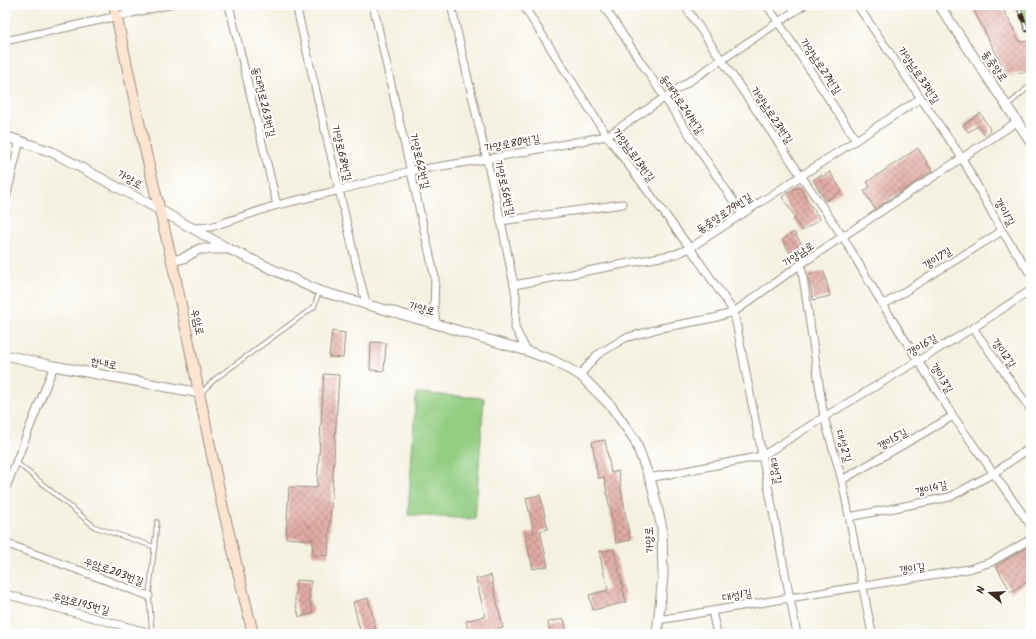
<svg xmlns="http://www.w3.org/2000/svg" width="1036" height="639" viewBox="0 0 1036 639" font-family="Kalam,'Poor Story',sans-serif">
  <style>
    .grass { fill: #92cd81; stroke: #667c50 }
    .garden { fill: url(#garden-dots); stroke: #667c50 }
    .building { fill: url(#building-cross-hatch) }
    .lines { fill: none; stroke-linecap: round; stroke-linejoin: round }
    .service-casing { stroke: #988e80; stroke-width: 5.5 }
    .minor-casing { stroke: #988e80; stroke-width: 9 }
    .tertiary-casing { stroke: #988e80; stroke-width: 11 }
    .secondary-casing { stroke: #988e80; stroke-width: 12 }
    .service { stroke: #fff; stroke-width: 3.5 }
    .minor { stroke: #fff; stroke-width: 7 }
    .tertiary { stroke: #fff; stroke-width: 9 }
    .secondary { stroke: #fde4d1; stroke-width: 10 }
    .rail-casing { stroke: #3b2a1e; stroke-width: 4.5 }
    .rail { stroke: #fff; stroke-width: 3; stroke-dasharray: 9; stroke-linecap: butt }
    .labels { text-anchor: middle; stroke-width: 4; stroke-linejoin: round; paint-order: stroke }
    .street-label { font-size: 11px; fill: #3b2a1e; stroke: #fff }
  </style>
  <defs>
    <pattern id="garden-dots" width="8" height="8" patternUnits="userSpaceOnUse"><rect width="8" height="8" fill="#92cd81"/><path d="M2 2h.1M6 6h.1" fill="none" stroke="#7fb06f" stroke-width="1.8" stroke-linecap="round"/></pattern>
    <pattern id="building-cross-hatch" width="8" height="8" patternUnits="userSpaceOnUse"><rect width="8" height="8" fill="#e2aba4"/><path d="M0 0l8 8M0 8l8-8" fill="none" stroke="#b88b85"/></pattern>
  </defs>
  <rect width="100%" height="100%" fill="#fff"/>
  <filter id="ink" filterUnits="userSpaceOnUse"><feTurbulence type="fractalNoise" baseFrequency=".025" numOctaves="2"/><feDisplacementMap in="SourceGraphic" scale="8" xChannelSelector="R" yChannelSelector="G"/><feConvolveMatrix kernelMatrix="1 2 1 2 8 2 1 2 1" color-interpolation-filters="sRGB"/></filter>
  <filter id="wash" filterUnits="userSpaceOnUse"><feTurbulence type="fractalNoise" baseFrequency=".012" numOctaves="4" result="noise"/><feDisplacementMap in="SourceGraphic" scale="16" xChannelSelector="R" yChannelSelector="G"/><feGaussianBlur stdDeviation="0.9" result="paint"/><feColorMatrix in="noise" values="0 0 0 0 0 0 0 0 0 0 0 0 0 0 0 0 0 1.4 0 .05"/><feComposite in="paint" operator="in"/></filter>
  <g filter="url(#wash)">
    <rect width="100%" height="100%" fill="#f4f1e1"/>
    <path class="grass" d="M416 393 484 398 475 519 408 515Z"/>
    <path class="garden" d="M1015 5H1031V31L1025 32Z"/>
    <g id="blocks">
      <g class="building">
        <path d="M971 5H1001L1020 42 1031 41V71L1007 75Z"/>
        <path d="M980 113 990 129 988 134 986 136 978 126 968 132 963 125Z"/>
        <path d="M918 148 932 171 875 209 864 191 870 187 867 182Z"/>
        <path d="M830 172 842 191 826 201 813 180 821 175 822 177Z"/>
        <path d="M795 188H801L811 207H812L820 219 802 231 794 219 796 218 782 197Z"/>
        <path d="M794 232 807 252 795 260 782 240Z"/>
        <path d="M824 271 830 296 813 300 808 275Z"/>
        <path d="M332 331 345 333 343 358 329 357Z"/>
        <path d="M371 342 386 343 384 371 370 370Z"/>
        <path d="M324 374 339 375 328 556 312 555 313 540 286 538 289 487 317 488Z"/>
        <path d="M605 440 611 473 618 471 630 540 616 543 604 477 598 478 592 442Z"/>
        <path d="M540 495 548 529 540 531 548 566 533 569 525 534 534 532 526 498Z"/>
        <path d="M1031 545V579L1011 592 996 566Z"/>
        <path d="M614 549 626 602 593 610 589 595 608 590 599 552Z"/>
        <path d="M491 575 503 628 477 634H469L466 621 485 616 476 579Z"/>
        <path d="M296 580 311 581 309 598 313 613 299 617 295 600Z"/>
        <path d="M368 598 377 634H361L353 602Z"/>
        <path d="M564 619 567 634H550L548 622Z"/>
      </g>
    </g>
  </g>
  <g filter="url(#ink)">
    <use href="#blocks" fill-opacity="0" stroke="#988e80" stroke-width="1"/>
    <g class="lines">
      <defs>
        <g id="service">
          <path d="M1008 105 1031 85"/>
          <path d="M201 393 215 379 314 307 319 292"/>
          <path d="M16 462 95 527 155 547"/>
          <path d="M152 633 149 596 157 522"/>
        </g>
        <g id="minor">
          <path d="M229 5 277 205"/>
          <path d="M296 5 360 280 367 306"/>
          <path d="M373 5 435 278 434 308 436 324"/>
          <path d="M451 5 501 221 514 285 516 297 515 328 527 351"/>
          <path d="M523 5 607 136 690 248 734 312 797 634"/>
          <path d="M603 5 742 214"/>
          <path d="M684 5 843 237 883 305 953 416 1031 526"/>
          <path d="M767 5 856 140"/>
          <path d="M857 5 962 158 1002 231 1031 275"/>
          <path d="M5 41 168 5"/>
          <path d="M5 202 20 140"/>
          <path d="M501 221 623 204"/>
          <path d="M193 228 211 227 277 205 340 190 410 171 487 159 607 136 804 5"/>
          <path d="M801 264 824 417 842 480 872 634"/>
          <path d="M514 285 676 254 690 248 921 98"/>
          <path d="M883 305 1002 231"/>
          <path d="M973 328 1031 410"/>
          <path d="M580 375 597 355 625 338 661 328 714 318 734 312 801 264 1018 121"/>
          <path d="M649 478 762 456 824 417 973 328 1031 290"/>
          <path d="M842 480 953 416"/>
          <path d="M5 490 54 366"/>
          <path d="M849 517 950 497 994 473 1031 447"/>
          <path d="M5 543 149 596"/>
          <path d="M5 594 154 634"/>
          <path d="M712 611 717 634"/>
          <path d="M658 620 789 598 969 569 991 562 1031 539"/>
        </g>
        <g id="tertiary">
          <path d="M939 5 1031 142"/>
          <path d="M5 136 52 152 160 210 229 249 319 291 436 324 527 351 552 360 580 375 611 406 635 440 652 485 662 528 663 576 657 634"/>
          <path d="M172 261 184 258 199 249H226"/>
          <path d="M5 355 54 366 200 393"/>
        </g>
        <path id="secondary" d="M114 5 144 145 172 261 222 504 253 634"/>
      </defs>
      <use href="#service" class="service-casing"/>
      <use href="#minor" class="minor-casing"/>
      <use href="#tertiary" class="tertiary-casing"/>
      <use href="#secondary" class="secondary-casing"/>
      <use href="#service" class="service"/>
      <use href="#minor" class="minor"/>
      <use href="#tertiary" class="tertiary"/>
      <use href="#secondary" class="secondary"/>
      <defs>
        <path id="rail" d="M1018 5 1027 30"/>
      </defs>
      <use href="#rail" class="rail-casing"/>
      <use href="#rail" class="rail"/>
    </g>
  </g>
  <g class="labels">
    <g class="street-label">
      <text transform="translate(821 66) rotate(56)" y="4">가양남로27번길</text>
      <text transform="translate(995 66) rotate(55)" y="4">동중앙로</text>
      <text transform="translate(919 75) rotate(56)" y="4">가양남로33번길</text>
      <text transform="translate(264 102) rotate(77)" y="4">동대전로263번길</text>
      <text transform="translate(682 104) rotate(56)" y="4">동대전로241번길</text>
      <text transform="translate(772 115) rotate(56)" y="4">가양남로23번길</text>
      <text transform="translate(512 143) rotate(-10)" y="4">가양로80번길</text>
      <text transform="translate(342 153) rotate(77)" y="4">가양로68번길</text>
      <text transform="translate(634 155) rotate(54)" y="4">가양남로13번길</text>
      <text transform="translate(420 161) rotate(77)" y="4">가양로62번길</text>
      <text transform="translate(130 179) rotate(29)" y="4">가양로</text>
      <text transform="translate(505 188) rotate(77)" y="4">가양로56번길</text>
      <text transform="translate(1005 212) rotate(60)" y="4">갱이1길</text>
      <text transform="translate(724 213) rotate(-33)" y="4">동중앙로79번길</text>
      <text transform="translate(798 254) rotate(-34)" y="4">가양남로</text>
      <text transform="translate(937 258) rotate(-32)" y="4">갱이7길</text>
      <text transform="translate(422 308) rotate(15)" y="4">가양로</text>
      <text transform="translate(198 322) rotate(78)" y="4">우암로</text>
      <text transform="translate(922 345) rotate(-31)" y="4">갱이6길</text>
      <text transform="translate(1004 353) rotate(55)" y="4">갱이2길</text>
      <text transform="translate(104 363) rotate(10)" y="4">합내로</text>
      <text transform="translate(942 378) rotate(58)" y="4">갱이3길</text>
      <text transform="translate(892 439) rotate(-30)" y="4">갱이5길</text>
      <text transform="translate(844 446) rotate(74)" y="4">대성2길</text>
      <text transform="translate(776 471) rotate(79)" y="4">대성길</text>
      <text transform="translate(931 488) rotate(-14)" y="4">갱이4길</text>
      <text transform="translate(649 540) rotate(-93)" y="4">가양로</text>
      <text transform="translate(912 568) rotate(-9)" y="4">갱이길</text>
      <text transform="translate(114 571) rotate(20)" y="4">우암로203번길</text>
      <text transform="translate(737 595) rotate(-10)" y="4">대성1길</text>
      <text transform="translate(81 603) rotate(15)" y="4">우암로195번길</text>
    </g>
  </g>
  <rect width="1036" height="639" fill="none" stroke="#fff" stroke-width="20"/>
  <g transform="translate(990 593) rotate(288)" stroke="#ffffff" stroke-width="3" paint-order="stroke">
  <path d="M0-3L7 15L0 10L-7 15Z" fill="#3b2a1e"/>
  <text y="-6" font-size="11" font-weight="bold" text-anchor="middle" fill="#3b2a1e">N</text>
  </g>
</svg>
